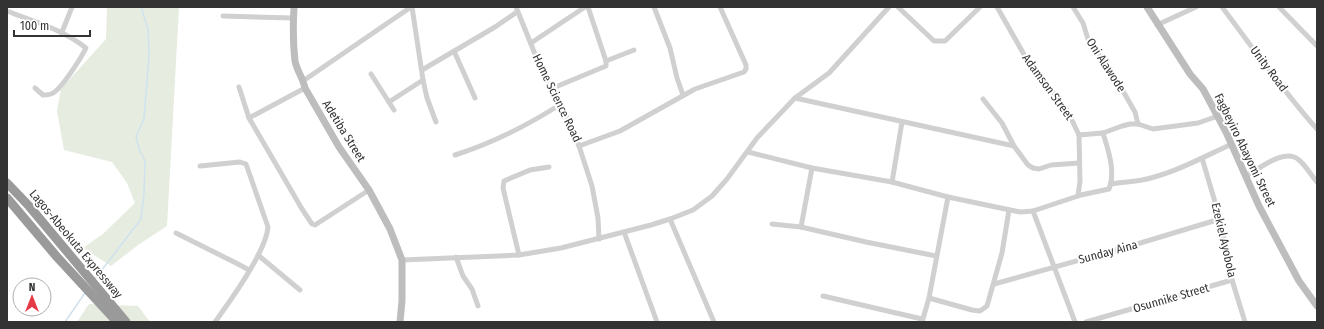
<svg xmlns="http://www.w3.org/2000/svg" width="1324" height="329" viewBox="0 0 1324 329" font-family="'Fira Sans Condensed',sans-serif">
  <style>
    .green { fill: #e6ecdf }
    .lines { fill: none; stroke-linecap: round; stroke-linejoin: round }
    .stream { stroke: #cfe2ee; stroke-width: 1.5 }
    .street { stroke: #d0d0d0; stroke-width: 5 }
    .secondary { stroke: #bdbdbd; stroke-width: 7 }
    .highway { stroke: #9a9a9a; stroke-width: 9 }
    .labels { text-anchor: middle; stroke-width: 4; stroke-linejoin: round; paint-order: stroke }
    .street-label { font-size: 12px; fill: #333; stroke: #fff }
  </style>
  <rect width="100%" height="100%" fill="#fff"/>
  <g class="green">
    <path d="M107 7H179L167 226 138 245 111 266 83 248 104 233 135 203 127 183 112 162 64 150 57 111 61 89 106 39Z"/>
    <path d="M89 304 138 306 150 322H77Z"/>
  </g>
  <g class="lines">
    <g class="stream">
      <path d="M95 279 141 219 144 194 145 161 139 149 136 136 144 119 149 55 148 29 141 7"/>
      <path d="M65 322 85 293"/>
    </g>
    <g class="street">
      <path d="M412 7 423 80 427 98 436 122"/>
      <path d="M516 7 541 69 561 104 579 146 592 186 598 218 599 239"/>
      <path d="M654 7 670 48 677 78 683 95"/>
      <path d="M898 7 934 41H945L980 7"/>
      <path d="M997 7 1026 58 1067 110 1079 135 1080 181 1078 196"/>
      <path d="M1073 7 1083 23 1088 39 1123 91 1135 112 1138 124"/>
      <path d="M1222 7C1253 48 1283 91 1317 129"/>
      <path d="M1279 7 1317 46"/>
      <path d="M7 11C35 22 62 29 86 48 81 58 62 88 53 93 50 95 47 95 43 95L35 88"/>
      <path d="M223 16 293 18"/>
      <path d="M1157 25 1196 7"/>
      <path d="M62 32 72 7"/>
      <path d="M531 43 585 7"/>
      <path d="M454 51 475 98"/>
      <path d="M606 61 634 50"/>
      <path d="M422 70 495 27 517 12"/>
      <path d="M371 74 394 110"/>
      <path d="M303 81 411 7"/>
      <path d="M239 87 249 118 302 209 312 224 315 225 369 190"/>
      <path d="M553 88 606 66V61L588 7"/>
      <path d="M795 98 1014 146"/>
      <path d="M983 99 1002 123 1014 146 1028 165 1033 168 1039 169 1051 165 1079 163"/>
      <path d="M389 102 423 80"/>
      <path d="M249 118 305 88"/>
      <path d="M1079 135 1103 133 1122 126 1130 124H1138L1153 129 1198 123 1218 116"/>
      <path d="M579 146 620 131 695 89 744 72 746 69V65L720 7"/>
      <path d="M748 152 812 168 892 182 948 197 1020 212 1033 211 1081 195 1109 189C1116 171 1108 150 1103 133"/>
      <path d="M455 155C493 143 528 125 561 104"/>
      <path d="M1202 158 1220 219 1232 280 1245 322"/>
      <path d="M200 166 240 162 246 164 268 227C266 252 230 301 215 322"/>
      <path d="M1246 176C1259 169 1285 147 1299 160 1306 166 1311 175 1317 182"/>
      <path d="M892 182 902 122"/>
      <path d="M1111 184C1121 182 1132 182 1142 180 1173 174 1203 157 1232 144"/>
      <path d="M1033 211 1075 322"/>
      <path d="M670 219 714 322"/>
      <path d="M772 224 801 227 866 242 936 256"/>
      <path d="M801 227 812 168"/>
      <path d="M624 232 657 322"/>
      <path d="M176 233 236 263 249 270"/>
      <path d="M258 255 300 290"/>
      <path d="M519 255 503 188 504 181 530 170 549 167"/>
      <path d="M456 257 463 276 472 289 478 306"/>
      <path d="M402 260 519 255 561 248 651 225 670 219 693 210 712 196 727 179 757 138 795 98 829 73 889 7"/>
      <path d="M994 284 1137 244 1220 219"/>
      <path d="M823 296 922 319"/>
      <path d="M929 298 972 310 980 311 987 306 1002 253 1009 210"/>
      <path d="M922 322 929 298 948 197"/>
      <path d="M1086 322 1232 280"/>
    </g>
    <g class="secondary">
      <path d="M294 7C293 25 293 44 295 61 297 71 303 78 305 88L339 147 369 190 390 229 402 260V301L400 322"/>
      <path d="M1147 7 1190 74 1203 89 1226 132 1259 206 1299 281 1317 306"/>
    </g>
    <g class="highway">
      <path d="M7 183 29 206 126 322"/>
      <path d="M7 198 57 257 117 322"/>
    </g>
  </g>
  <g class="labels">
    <g class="street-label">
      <text transform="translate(1106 65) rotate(57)" y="4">Oni Alawode</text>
      <text transform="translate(1269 69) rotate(53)" y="4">Unity Road</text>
      <text transform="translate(1048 87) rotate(54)" y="4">Adamson Street</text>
      <text transform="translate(557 98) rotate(64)" y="4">Home Science Road</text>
      <text transform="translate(344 131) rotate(58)" y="4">Adetiba Street</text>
      <text transform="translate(1245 150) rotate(64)" y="4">Fagbeyiro Abayomi Street</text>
      <text transform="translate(1224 240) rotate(77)" y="4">Ezekiel Ayobola</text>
      <text transform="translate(76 244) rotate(50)" y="4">Lagos-Abeokuta Expressway</text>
      <text transform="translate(1108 252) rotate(-15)" y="4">Sunday Aina</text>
      <text transform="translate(1171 298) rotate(-16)" y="4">Osunnike Street</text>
    </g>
  </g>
  <rect width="1324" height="329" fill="none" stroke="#333333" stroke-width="16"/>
  <g transform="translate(32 297)"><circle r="19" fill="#ffffff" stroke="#adadad"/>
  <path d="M0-3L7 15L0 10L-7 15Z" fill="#e63946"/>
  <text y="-6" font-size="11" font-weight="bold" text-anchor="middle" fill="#333333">N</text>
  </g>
  <path d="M14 30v6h76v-6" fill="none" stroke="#333333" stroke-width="2"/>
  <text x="20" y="30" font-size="12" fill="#333333" stroke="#ffffff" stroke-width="3" paint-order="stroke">100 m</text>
</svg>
